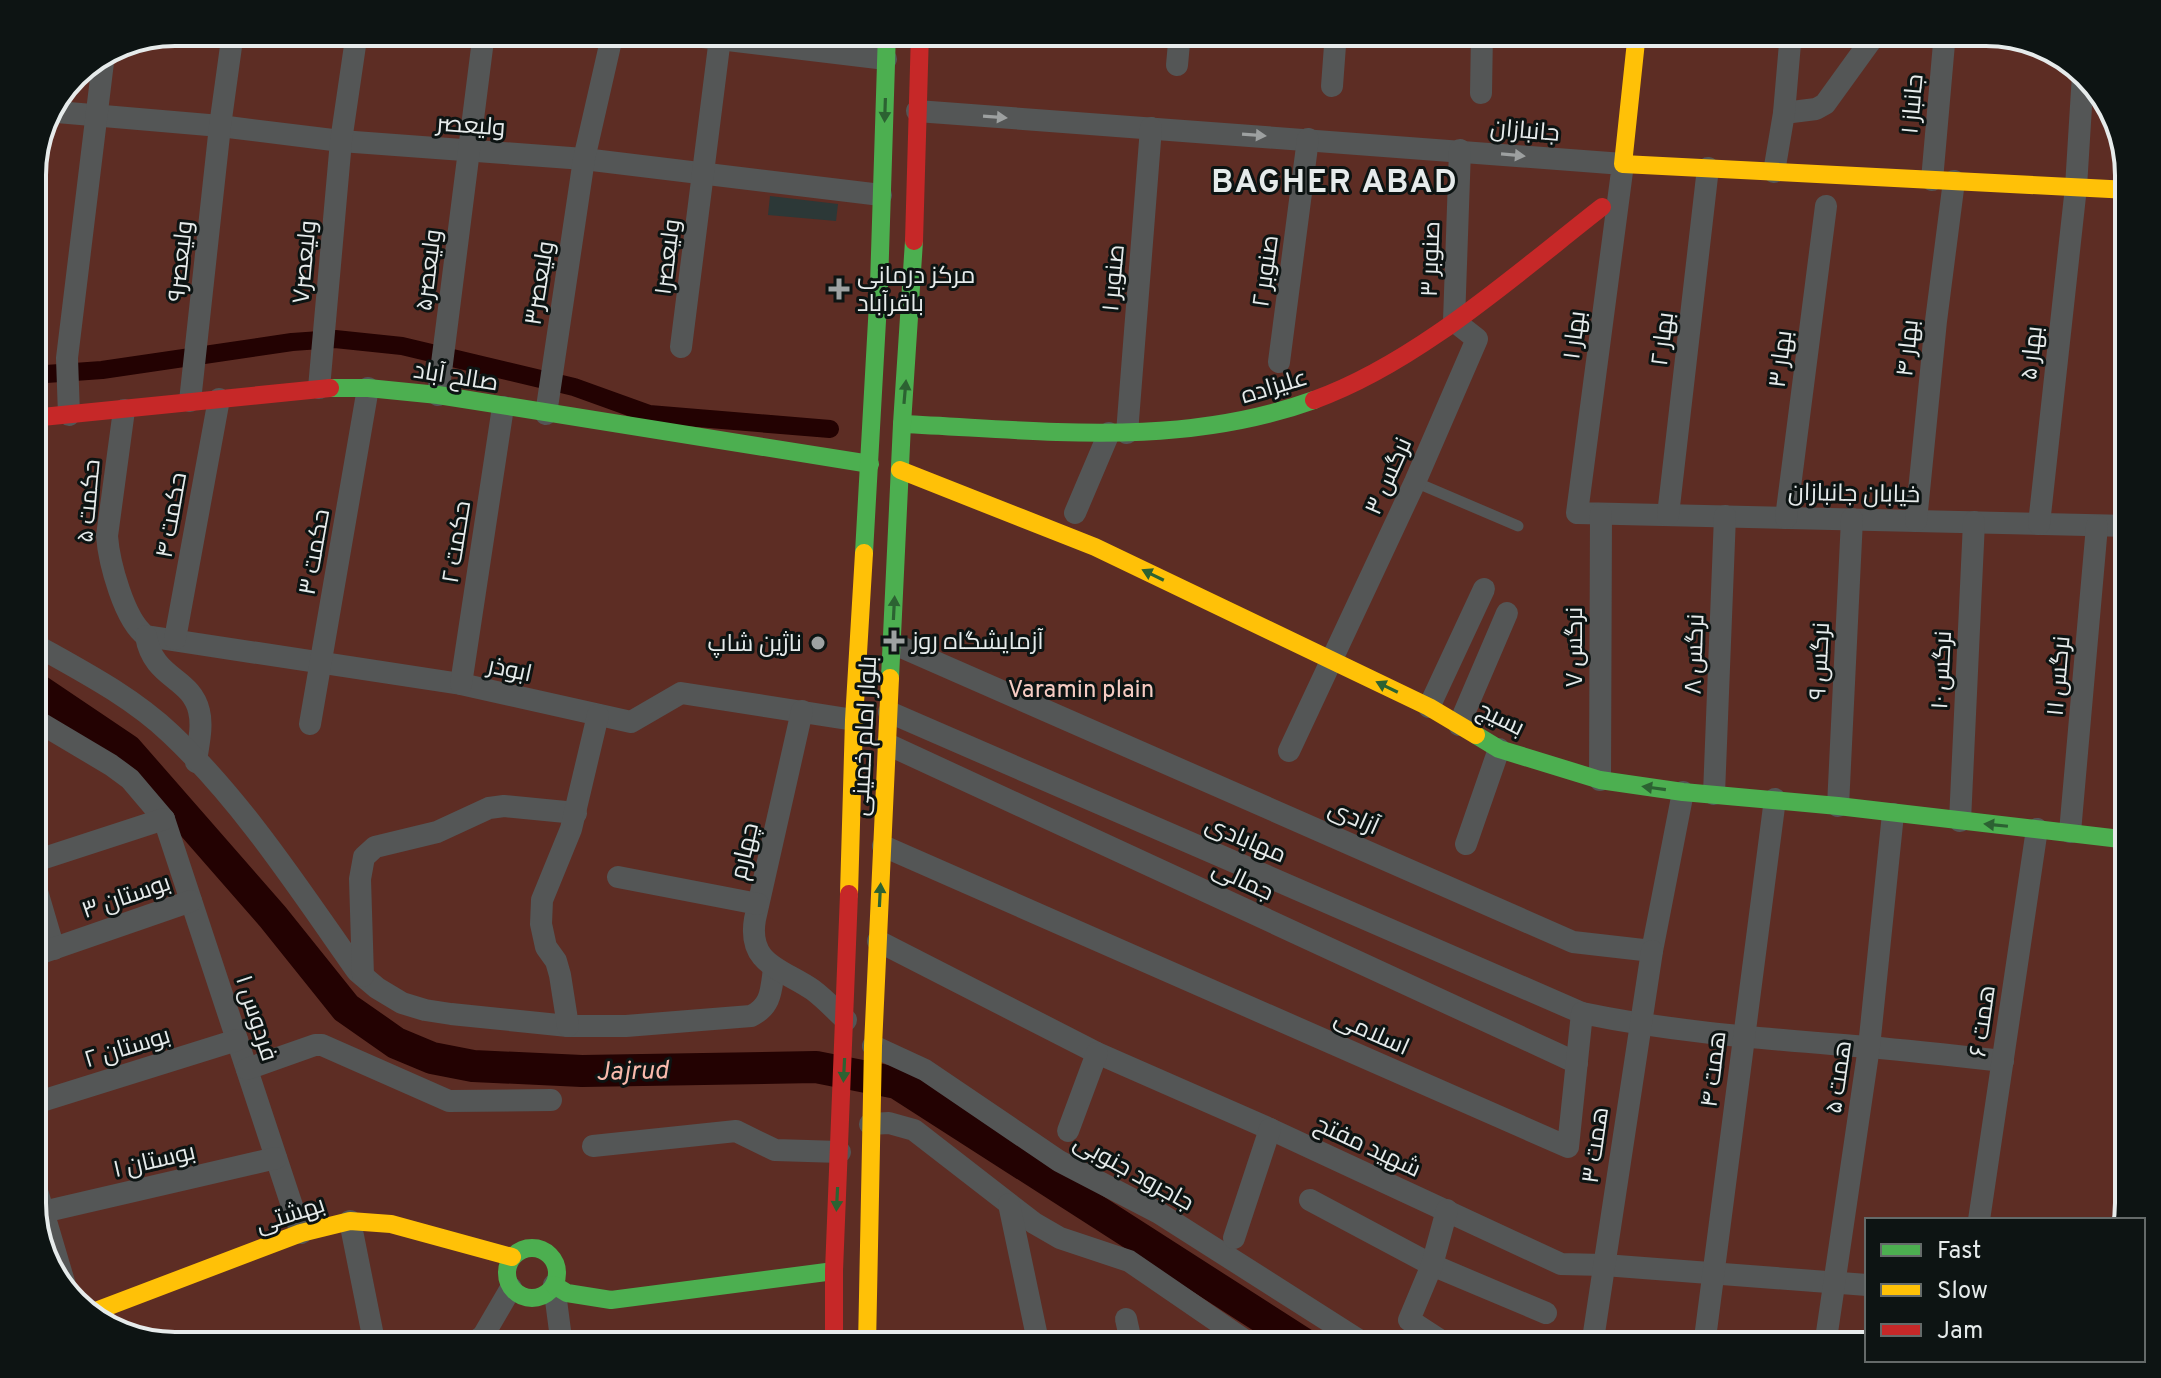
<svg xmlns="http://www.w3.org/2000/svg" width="2161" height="1378" viewBox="0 0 2161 1378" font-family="Overpass,Cairo,sans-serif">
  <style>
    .green { fill: #5d2d24 }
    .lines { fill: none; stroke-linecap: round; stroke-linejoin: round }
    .canal { stroke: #230202; stroke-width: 18 }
    .river { stroke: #230202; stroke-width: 32 }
    .building { fill: #2c3837 }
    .lane { stroke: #545656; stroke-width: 11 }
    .street { stroke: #545656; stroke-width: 22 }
    .fast { stroke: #4caf50; stroke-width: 18 }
    .slow { stroke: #ffc107; stroke-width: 18 }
    .jam { stroke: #c62828; stroke-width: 18 }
    .oneway { fill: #2c6232 }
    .oneway2 { fill: #9da0a0 }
    .poi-dot { fill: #9ea2a2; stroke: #0d1413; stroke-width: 3 }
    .labels { text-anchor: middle; stroke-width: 6; stroke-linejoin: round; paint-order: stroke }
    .street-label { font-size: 24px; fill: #e6ebeb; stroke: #0d1413 }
    .poi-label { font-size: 24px; fill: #e6ebeb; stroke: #0d1413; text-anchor: start }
    .park-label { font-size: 24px; fill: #f7ccc3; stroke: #0d1413 }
    .water-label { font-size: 26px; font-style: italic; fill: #f9baac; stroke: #0d1413 }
    .district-label { font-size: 32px; font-weight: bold; letter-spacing: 2px; fill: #e6ebeb; stroke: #0d1413 }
    .rim { fill: none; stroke: #e6ebeb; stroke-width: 4 }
  </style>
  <rect width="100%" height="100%" fill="#171b1b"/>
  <path class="green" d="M175 32H1986L2065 56 2110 104 2129 174V1204L2124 1220H1867V1346H175L96 1322 51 1274 32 1212V166L74 73 120 43Z"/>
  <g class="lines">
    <path class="canal" d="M32 375 102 370 292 342 335 339 402 346 574 387 649 414 830 429"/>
    <path class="river" d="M32 686 127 750 273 917 346 1008 396 1043 432 1058 473 1066 582 1071 816 1067 897 1083 1307 1346"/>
  </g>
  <path class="building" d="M770 196 838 204 836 221 768 215Z"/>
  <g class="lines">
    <path class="lane" d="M1415 482 1518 526"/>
    <g class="street">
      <path d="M661 32 886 59"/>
      <path d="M1040 37V32"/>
      <path d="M1177 65 1180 32"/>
      <path d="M1332 86 1336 32"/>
      <path d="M1481 93 1482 32"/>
      <path d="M917 111 1623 164 1577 513 2129 526"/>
      <path d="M57 112 220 126 341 141 584 159 881 195"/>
      <path d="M1784 113 1816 109 1825 104 1877 32"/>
      <path d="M1774 172 1784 113 1791 32"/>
      <path d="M1932 180 1945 32"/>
      <path d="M681 347 720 38"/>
      <path d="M1279 362 1308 139"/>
      <path d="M319 388 341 141 357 32"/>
      <path d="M438 395 484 32"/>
      <path d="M190 401 220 126 233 32"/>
      <path d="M124 410 107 536C109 562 124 620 146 636L461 684 631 722 681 693 854 720"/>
      <path d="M546 414 584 159 613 32"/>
      <path d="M69 415 67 358 104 54"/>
      <path d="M1127 433 1151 128"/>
      <path d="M1075 513 1109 433"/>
      <path d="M1668 515 1708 168"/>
      <path d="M1786 518 1826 206"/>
      <path d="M1916 521 1936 321 1954 181"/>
      <path d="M2039 524 2076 187 2083 74"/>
      <path d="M146 636C153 679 191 677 199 711 203 727 198 745 196 762"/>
      <path d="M175 639 219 399"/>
      <path d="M32 643C80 670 131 696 171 734 243 802 300 890 357 971L377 988 402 1003 425 1010 451 1014 568 1026H626L751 1016C772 1006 771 989 774 969"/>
      <path d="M892 643 1573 942 1652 951 1683 792"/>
      <path d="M461 684 503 407"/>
      <path d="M1429 707 1484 589"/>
      <path d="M802 711 755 919C747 965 783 969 813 990 825 999 835 1010 846 1020"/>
      <path d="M889 712 1582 1013"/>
      <path d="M32 718 111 765 130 779 164 819 301 1233"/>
      <path d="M310 724 368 388"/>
      <path d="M1459 725 1507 613"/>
      <path d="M887 744 1577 1063"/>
      <path d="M1289 751 1415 482 1477 339 1454 321 1460 150"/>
      <path d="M1600 780 1601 514"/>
      <path d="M1714 794 1725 516"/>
      <path d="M1838 806 1852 519"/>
      <path d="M1960 821 1974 522"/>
      <path d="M2070 832 2097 526"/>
      <path d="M1466 844 1499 749"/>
      <path d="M883 846 1568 1147 1582 1013C1678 1033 1771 1039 1868 1047 1913 1051 1958 1056 2003 1061"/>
      <path d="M32 862 164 819"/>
      <path d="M32 874 54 949"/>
      <path d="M618 877 758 904"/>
      <path d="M878 941 1097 1053 1270 1129 1561 1264 1604 1265 1867 1285"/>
      <path d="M32 956 191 901"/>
      <path d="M363 976 360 879 364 857 375 847 437 832 489 808 504 806 576 813"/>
      <path d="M568 1026 560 975 556 961 546 947 541 924 542 900 571 829 598 715"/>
      <path d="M873 1046 925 1070 1059 1161 1159 1213 1368 1346"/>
      <path d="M247 1069 315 1045H322L449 1101 551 1100"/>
      <path d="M32 1104 237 1040"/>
      <path d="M870 1124 889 1123 914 1130 1034 1223 1060 1238 1129 1261 1253 1346"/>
      <path d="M1068 1131 1097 1053"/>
      <path d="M593 1146 736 1131 775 1150 840 1152"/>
      <path d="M32 1174 67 1292"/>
      <path d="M1310 1200 1432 1265 1546 1313"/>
      <path d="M1009 1204 1039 1346"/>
      <path d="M1447 1210 1432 1265 1409 1320 1449 1346"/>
      <path d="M43 1212 276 1158"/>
      <path d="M1979 1220 2037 829"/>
      <path d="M350 1221 375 1346"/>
      <path d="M1234 1238 1270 1129"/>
      <path d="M554 1285 562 1346"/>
      <path d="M1126 1319 1132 1346"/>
      <path d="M454 1346 472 1344 483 1336 511 1288"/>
      <path d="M1592 1346 1652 951"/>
      <path d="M1704 1346 1775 799"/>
      <path d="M1825 1346 1869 1047 1893 814"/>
    </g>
    <g class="fast">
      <path d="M330 388H368L438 395 870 464"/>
      <path d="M902 424C1042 430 1178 449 1314 400"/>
      <path d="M864 553 879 285 887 32"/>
      <path d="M890 678 902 424 914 241"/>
      <path d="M1476 735 1499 749 1600 780 1683 792 1838 806 2129 840"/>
      <circle cx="532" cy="1273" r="25"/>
      <path d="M554 1285 567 1293 611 1300 834 1271"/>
    </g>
    <g class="slow">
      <path d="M1637 32 1623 164 2129 190"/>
      <path d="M900 470 1095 547 1429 707 1476 735"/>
      <path d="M849 894 854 720 864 553"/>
      <path d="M88 1314 301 1233 350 1221 391 1224 512 1257"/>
      <path d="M867 1346 873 1046 890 678"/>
    </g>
    <g class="jam">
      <path d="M914 241 920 32"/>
      <path d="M1314 400C1417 363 1516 274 1602 207"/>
      <path d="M32 418 330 388"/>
      <path d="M834 1346V1271L849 894"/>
    </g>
  </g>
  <defs><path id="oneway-solid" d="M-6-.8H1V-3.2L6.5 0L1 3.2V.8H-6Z" transform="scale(2)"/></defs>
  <g class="oneway">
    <use href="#oneway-solid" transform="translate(885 110) rotate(92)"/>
    <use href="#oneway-solid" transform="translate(905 392) rotate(-85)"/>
    <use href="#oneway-solid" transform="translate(1153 575) rotate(-154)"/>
    <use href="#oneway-solid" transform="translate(894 608) rotate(-87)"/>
    <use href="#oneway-solid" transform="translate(1387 687) rotate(-154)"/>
    <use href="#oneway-solid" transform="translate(1654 788) rotate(-172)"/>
    <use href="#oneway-solid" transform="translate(1996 825) rotate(-174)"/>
    <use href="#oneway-solid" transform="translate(880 895) rotate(-87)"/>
    <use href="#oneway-solid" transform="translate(844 1070) rotate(93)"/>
    <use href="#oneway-solid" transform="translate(837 1199) rotate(93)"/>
  </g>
  <g class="oneway2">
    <use href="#oneway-solid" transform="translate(995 117) rotate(4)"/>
    <use href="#oneway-solid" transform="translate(1254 135) rotate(4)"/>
    <use href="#oneway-solid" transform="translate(1513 155) rotate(5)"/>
  </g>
  <g class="poi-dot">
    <path d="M835 277h8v8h8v8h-8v8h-8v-8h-8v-8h8z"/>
    <path d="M890 629h8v8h8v8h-8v8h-8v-8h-8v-8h8z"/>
    <circle cx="818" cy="643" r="8"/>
  </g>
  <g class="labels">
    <g class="street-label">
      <text transform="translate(1912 104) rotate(-85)" y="8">جانباز ۱</text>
      <text transform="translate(471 125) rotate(4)" y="8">ولیعصر</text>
      <text transform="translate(1525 130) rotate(5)" y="8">جانبازان</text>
      <text transform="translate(667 257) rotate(-83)" y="8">ولیعصر۱</text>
      <text transform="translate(1430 259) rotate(-88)" y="8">صنوبر ۳</text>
      <text transform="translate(180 261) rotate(-84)" y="8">ولیعصر۹</text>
      <text transform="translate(304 262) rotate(-85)" y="8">ولیعصر۷</text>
      <text transform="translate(428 270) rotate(-83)" y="8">ولیعصر۵</text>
      <text transform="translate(1265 271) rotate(-82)" y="8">صنوبر ۲</text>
      <text transform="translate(1113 278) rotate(-85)" y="8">صنوبر ۱</text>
      <text transform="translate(539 283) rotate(-81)" y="8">ولیعصر۳</text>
      <text transform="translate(1574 335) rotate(-83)" y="8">بهار ۱</text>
      <text transform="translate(1662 339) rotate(-83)" y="8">بهار ۲</text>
      <text transform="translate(1907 348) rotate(-84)" y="8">بهار ۴</text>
      <text transform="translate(2031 353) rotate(-84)" y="8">بهار ۵</text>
      <text transform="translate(1780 359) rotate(-83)" y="8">بهار ۳</text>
      <text transform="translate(456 376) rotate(9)" y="8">صالح آباد</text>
      <text transform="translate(1274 386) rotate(-17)" y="8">علیزاده</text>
      <text transform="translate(1388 476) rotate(-66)" y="8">نرگس ۳</text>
      <text transform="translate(1854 493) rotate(1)" y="8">خیابان جانبازان</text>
      <text transform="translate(88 501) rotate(-85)" y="8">حکمت ۵</text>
      <text transform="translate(171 515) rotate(-80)" y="8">حکمت ۴</text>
      <text transform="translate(456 542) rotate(-81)" y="8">حکمت ۲</text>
      <text transform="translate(314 552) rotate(-80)" y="8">حکمت ۳</text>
      <text transform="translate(1574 647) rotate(-90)" y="8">نرگس ۷</text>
      <text transform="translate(1694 654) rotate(-88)" y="8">نرگس ۸</text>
      <text transform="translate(1819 661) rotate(-87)" y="8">نرگس ۹</text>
      <text transform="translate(510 669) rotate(12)" y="8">ابوذر</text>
      <text transform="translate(1941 670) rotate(-87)" y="8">نرگس ۱۰</text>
      <text transform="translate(2058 676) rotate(-85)" y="8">نرگس ۱۱</text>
      <text transform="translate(1501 718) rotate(26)" y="8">بسیج</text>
      <text transform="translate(864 736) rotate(-87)" y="8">بلوار امام خمینی</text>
      <text transform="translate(1354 817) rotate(24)" y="8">آزادی</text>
      <text transform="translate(1246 839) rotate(23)" y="8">مهابادی</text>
      <text transform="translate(744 851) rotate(-77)" y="8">چهارم</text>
      <text transform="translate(1243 880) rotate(25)" y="8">جمالی</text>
      <text transform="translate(126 896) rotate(-19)" y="8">بوستان ۳</text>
      <text transform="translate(257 1018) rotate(72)" y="8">فردوس ۱</text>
      <text transform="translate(1982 1021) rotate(-82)" y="8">همت ۶</text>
      <text transform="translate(1372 1032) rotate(24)" y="8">اسلامی</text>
      <text transform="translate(127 1047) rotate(-17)" y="8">بوستان ۲</text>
      <text transform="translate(1713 1069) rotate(-83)" y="8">همت ۴</text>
      <text transform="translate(1838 1077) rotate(-82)" y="8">همت ۵</text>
      <text transform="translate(1595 1145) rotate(-82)" y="8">همت ۳</text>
      <text transform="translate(1368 1146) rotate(25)" y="8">شهید مفتح</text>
      <text transform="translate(154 1160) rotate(-13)" y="8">بوستان ۱</text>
      <text transform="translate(1134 1172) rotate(29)" y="8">جاجرود جنوبی</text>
      <text transform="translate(290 1214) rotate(-18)" y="8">بهشتی</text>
    </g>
    <g class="poi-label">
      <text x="857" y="283">مرکز درمانی<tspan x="857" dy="28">باقرآباد</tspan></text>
      <text x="912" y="649">آزمایشگاه روز</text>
      <text x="802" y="651" text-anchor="end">ناژین شاپ</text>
    </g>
    <g class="park-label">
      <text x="1081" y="697">Varamin plain</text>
    </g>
    <g class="water-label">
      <text transform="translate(632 1070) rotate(-1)" y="9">Jajrud</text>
    </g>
    <g class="district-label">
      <text x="1335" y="192">BAGHER ABAD</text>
    </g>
  </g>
  <path d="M0 0H2161V1378H0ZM175 46H1986A129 129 0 0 1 2115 175V1203A129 129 0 0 1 1986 1332H175A129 129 0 0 1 46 1203V175A129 129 0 0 1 175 46Z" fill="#0d1413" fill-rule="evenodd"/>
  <path class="rim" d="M175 46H1986A129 129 0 0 1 2115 175V1203A129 129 0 0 1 1986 1332H175A129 129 0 0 1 46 1203V175A129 129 0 0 1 175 46Z"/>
  <rect x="1865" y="1218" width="280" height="144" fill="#0d1413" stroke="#646a69" stroke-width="2"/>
  <rect x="1881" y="1244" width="40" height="12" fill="#4caf50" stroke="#646a69" stroke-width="2"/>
  <text x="1937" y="1258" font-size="24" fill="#e6ebeb">Fast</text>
  <rect x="1881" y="1284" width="40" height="12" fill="#ffc107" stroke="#646a69" stroke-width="2"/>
  <text x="1937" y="1298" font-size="24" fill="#e6ebeb">Slow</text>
  <rect x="1881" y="1324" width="40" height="12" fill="#c62828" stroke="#646a69" stroke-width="2"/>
  <text x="1937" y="1338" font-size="24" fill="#e6ebeb">Jam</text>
</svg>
